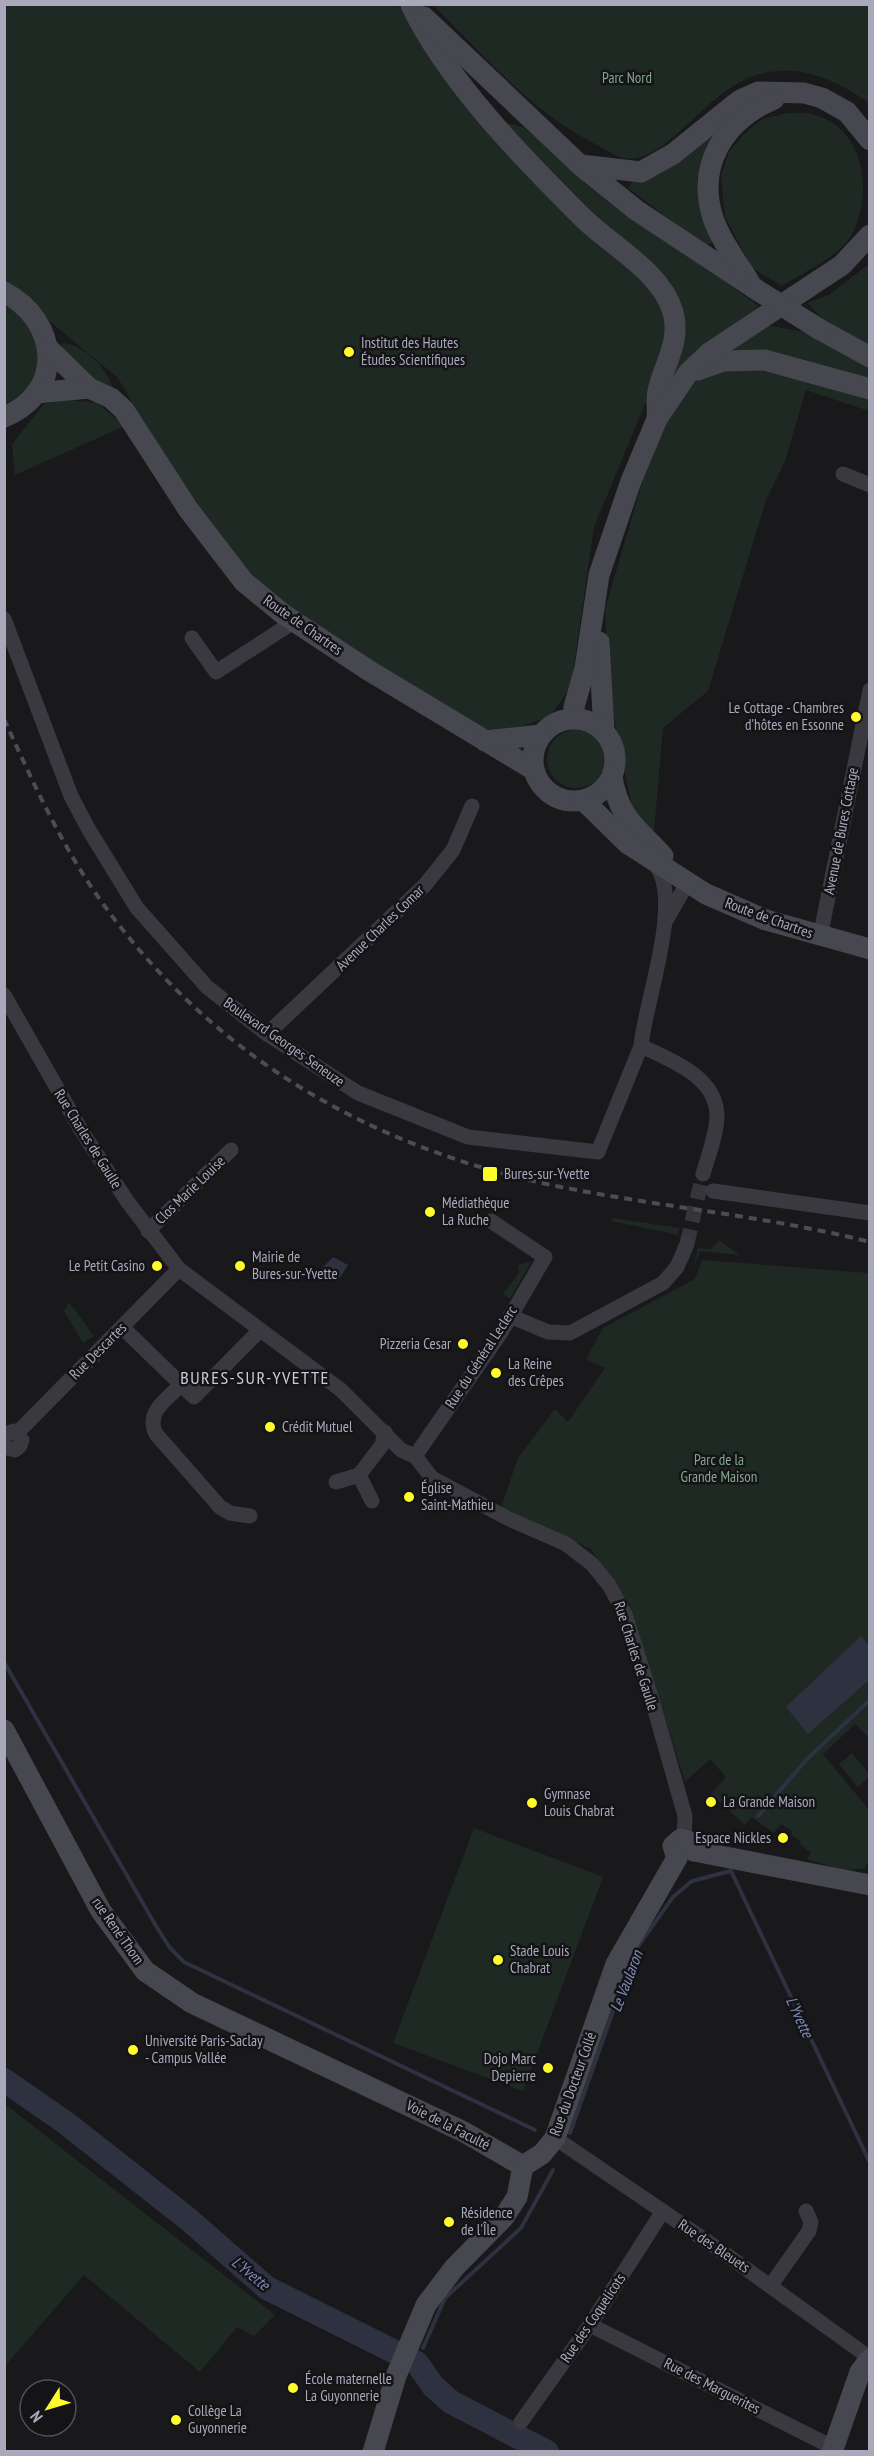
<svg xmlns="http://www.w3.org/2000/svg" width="874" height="2456" viewBox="0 0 874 2456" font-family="'PT Sans Narrow',sans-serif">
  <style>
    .green { fill: #1f2924 }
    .water { fill: #2d3140 }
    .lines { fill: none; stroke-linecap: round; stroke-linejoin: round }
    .stream { stroke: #2d3140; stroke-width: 4 }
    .river { stroke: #2d3140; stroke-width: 24 }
    .street-tunnel { stroke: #36353b; stroke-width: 15; stroke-dasharray: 15 8; stroke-linecap: butt }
    .street { stroke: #3a3940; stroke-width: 15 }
    .secondary { stroke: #474750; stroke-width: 21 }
    .rail { stroke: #4c4c55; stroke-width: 4; stroke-dasharray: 8 6; stroke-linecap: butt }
    .secondary-bridge { stroke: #474750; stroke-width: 21 }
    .poi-dot { fill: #fffa2c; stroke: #141316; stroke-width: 2 }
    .labels { text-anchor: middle; stroke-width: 5; stroke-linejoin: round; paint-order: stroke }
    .park-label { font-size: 15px; fill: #7fa88e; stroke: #141316 }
    .poi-label { font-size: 15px; fill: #a9a9bb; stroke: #141316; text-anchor: start }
    .street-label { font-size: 15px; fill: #a9a9bb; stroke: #141316 }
    .water-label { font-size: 16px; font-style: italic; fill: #7d8bb9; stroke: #141316 }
    .quarter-label { font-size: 18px; letter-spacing: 1.5px; fill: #cbcbd7; stroke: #141316 }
  </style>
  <rect width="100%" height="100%" fill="#19181b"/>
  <g class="green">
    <path d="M4 5H398L477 116 523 127 622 207 759 306 645 404 594 527 571 686 550 717 502 732 472 726 303 620 247 575 190 502 118 378 5 284Z"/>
    <path d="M433 5H869V103C829 74 781 57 735 85 712 99 692 121 672 138 657 150 643 161 623 158 615 156 606 150 599 146 533 114 484 55 433 5Z"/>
    <path d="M788 113C795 113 804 112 811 114 867 127 874 195 850 238 834 259 804 272 782 286L752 268 725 217 721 175 729 152 744 134 762 119Z"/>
    <path d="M712 137C693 171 708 206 715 241L705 246 628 188 633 181 658 175 703 140Z"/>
    <path d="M869 264V346L831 327 807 303 829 295Z"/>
    <path d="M4 301C45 324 52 383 5 404Z"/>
    <path d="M767 325 804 332 869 366V411L806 390 785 461 766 500 708 691 663 728 654 831 635 822 608 689 605 609 645 473 681 384Z"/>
    <path d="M62 343C82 344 107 367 112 387L86 377 62 349Z"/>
    <path d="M62 399 97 403 125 426 15 475 12 444 44 404Z"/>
    <circle cx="576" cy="759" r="29"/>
    <path d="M612 1218 680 1228 678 1235 612 1221Z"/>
    <path d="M719 1240 740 1255 700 1251 693 1269 698 1248 711 1249Z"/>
    <path d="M702 1260 869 1273V1738L855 1724 823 1754 869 1810V1860L864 1869 842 1870 807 1859 811 1853 800 1844 801 1842 791 1834 792 1831 781 1824 774 1833 751 1817 745 1825 711 1794 726 1777 710 1759 685 1782 630 1605 591 1549 501 1507 518 1458 555 1409 568 1422 605 1368 586 1359 603 1328 695 1279Z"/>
    <path d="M531 1262 510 1299 503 1294 519 1273 518 1267 520 1264Z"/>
    <path d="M69 1302 94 1336 83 1343 64 1311Z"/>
    <path d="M852 1753 869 1774V1777L858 1787 839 1764Z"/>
    <path d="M474 1828 603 1877 523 2091 393 2043Z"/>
    <path d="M5 2104 275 2315 254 2336 237 2327 200 2372 84 2275 5 2366Z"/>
  </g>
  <g class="water">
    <path d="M333 1257 348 1265 338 1281 321 1269Z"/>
    <path d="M861 1636 869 1646V1680L808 1734 786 1707Z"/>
  </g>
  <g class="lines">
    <g class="stream">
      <path d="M4 1662 156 1926 170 1948 184 1962 535 2130"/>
      <path d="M758 1816 807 1759 870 1700"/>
      <path d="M570 2133 634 1952 673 1897 692 1881 731 1871 870 2163"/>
      <path d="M423 2348 445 2298 521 2228 553 2170"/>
    </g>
    <path class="river" d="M4 2080 66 2123 188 2219 267 2288 417 2363 433 2386 451 2402 547 2452"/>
    <path class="street-tunnel" d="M687 1244 703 1174"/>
    <g class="street">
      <path d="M843 474 870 485"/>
      <path d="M4 619 71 796 89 830 137 908 207 987 267 1034 358 1093 468 1137 598 1152 641 1046C645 1001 684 900 655 864"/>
      <path d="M192 638 216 672 295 621"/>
      <path d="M665 922 688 882"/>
      <path d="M820 937 870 690"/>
      <path d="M4 995 81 1130 127 1201 179 1269 341 1390 401 1450 415 1456 432 1478 507 1518 566 1544 592 1564 609 1585 625 1614 652 1700 685 1816 684 1839"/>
      <path d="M267 1034 425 885 453 850 472 806"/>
      <path d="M641 1046C670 1060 716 1076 717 1115 717 1134 708 1156 703 1174"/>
      <path d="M713 1191 870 1213"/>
      <path d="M148 1231 231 1150"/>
      <path d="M510 1316 548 1332 570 1333 663 1283 677 1267 687 1244"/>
      <path d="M122 1327 194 1397 259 1331"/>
      <path d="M182 1384C167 1399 145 1412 156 1434L220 1507 230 1513 250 1516"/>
      <path d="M17 1433 179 1269"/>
      <path d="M4 1435 14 1431 22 1440 20 1446 15 1450 4 1447"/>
      <path d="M415 1456 500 1334 545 1257 491 1221"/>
      <path d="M359 1475 382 1445 385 1432"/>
      <path d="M359 1475 372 1501"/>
      <path d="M336 1482 359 1475"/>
      <path d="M555 2138 727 2255 870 2358"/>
      <path d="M771 2285 809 2231 811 2222 806 2211"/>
      <path d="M590 2325 834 2448"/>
      <path d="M521 2422 590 2325 663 2211"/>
    </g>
    <g class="secondary">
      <path d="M411 5C448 82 522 157 582 217 611 246 661 271 673 312 681 343 664 363 658 391 656 400 658 410 657 419"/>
      <path d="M424 17 579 164 636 210 754 288"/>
      <path d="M581 165 641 172 673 154 740 100 758 92 804 93 822 98 847 112 870 140"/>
      <path d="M750 283C737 262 721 241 713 218 696 164 725 120 774 99"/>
      <path d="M4 292C59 321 66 391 4 417"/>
      <path d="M819 329 870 357"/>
      <path d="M48 348 89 388 111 398 124 410 188 509 244 582 283 614 368 670 534 770"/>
      <path d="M697 370 723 361 764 360 870 389"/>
      <path d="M36 393 89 388"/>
      <path d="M599 642 604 731"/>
      <path d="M575 718 574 707 585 668 599 575 631 481 657 419 688 373 709 353 842 265 870 235"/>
      <circle cx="574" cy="760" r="41"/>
      <path d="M485 741 541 735"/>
      <path d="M612 777C619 819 637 827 663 856"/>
      <path d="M583 800 628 844 706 894 766 920 870 949"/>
      <path d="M4 1730 101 1911 145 1971 192 2003 464 2132 523 2166"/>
      <path d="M694 1851 870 1885"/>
      <path d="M677 1858 673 1846 681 1839 690 1842 694 1851"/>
      <path d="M373 2452 396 2376 426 2305 454 2268 504 2217 517 2197 523 2166 542 2154 555 2138 616 1964 677 1858"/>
      <path d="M832 2452 860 2372 870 2359"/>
    </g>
    <path class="rail" d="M4 719C31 778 58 838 94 891 205 1052 366 1147 556 1186 660 1207 767 1216 870 1242"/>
    <path class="secondary-bridge" d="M754 288 819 329"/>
  </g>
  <g class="poi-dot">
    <circle cx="349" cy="352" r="6"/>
    <circle cx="856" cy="717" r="6"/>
    <rect x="482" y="1166" width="16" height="16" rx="3"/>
    <circle cx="430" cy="1212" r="6"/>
    <circle cx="157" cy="1266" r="6"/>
    <circle cx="240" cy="1266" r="6"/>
    <circle cx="463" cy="1344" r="6"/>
    <circle cx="496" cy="1373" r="6"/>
    <circle cx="270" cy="1427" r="6"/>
    <circle cx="409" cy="1497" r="6"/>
    <circle cx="711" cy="1802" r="6"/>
    <circle cx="532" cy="1803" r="6"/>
    <circle cx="783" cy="1838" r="6"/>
    <circle cx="498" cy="1960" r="6"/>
    <circle cx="133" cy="2050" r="6"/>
    <circle cx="548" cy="2068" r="6"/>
    <circle cx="449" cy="2222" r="6"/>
    <circle cx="293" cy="2388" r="6"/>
    <circle cx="176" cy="2420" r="6"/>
  </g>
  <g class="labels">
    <g class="park-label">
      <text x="627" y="83">Parc Nord</text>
      <text x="719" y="1465">Parc de la<tspan x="719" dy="17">Grande Maison</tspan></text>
    </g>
    <g class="poi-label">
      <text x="361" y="348">Institut des Hautes<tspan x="361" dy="17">Études Scientifiques</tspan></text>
      <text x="844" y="713" text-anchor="end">Le Cottage - Chambres<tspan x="844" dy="17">d'hôtes en Essonne</tspan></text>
      <text x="504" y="1179">Bures-sur-Yvette</text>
      <text x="442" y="1208">Médiathèque<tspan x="442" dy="17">La Ruche</tspan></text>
      <text x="252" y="1262">Mairie de<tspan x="252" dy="17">Bures-sur-Yvette</tspan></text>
      <text x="145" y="1271" text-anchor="end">Le Petit Casino</text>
      <text x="451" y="1349" text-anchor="end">Pizzeria Cesar</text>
      <text x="508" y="1369">La Reine<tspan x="508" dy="17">des Crêpes</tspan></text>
      <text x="282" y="1432">Crédit Mutuel</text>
      <text x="421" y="1493">Église<tspan x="421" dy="17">Saint-Mathieu</tspan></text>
      <text x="544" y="1799">Gymnase<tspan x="544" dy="17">Louis Chabrat</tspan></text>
      <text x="723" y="1807">La Grande Maison</text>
      <text x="771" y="1843" text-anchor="end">Espace Nickles</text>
      <text x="510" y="1956">Stade Louis<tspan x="510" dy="17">Chabrat</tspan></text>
      <text x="145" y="2046">Université Paris-Saclay<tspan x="145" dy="17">- Campus Vallée</tspan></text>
      <text x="536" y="2064" text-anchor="end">Dojo Marc<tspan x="536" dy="17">Depierre</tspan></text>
      <text x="461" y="2218">Résidence<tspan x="461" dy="17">de l'Île</tspan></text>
      <text x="305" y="2384">École maternelle<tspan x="305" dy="17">La Guyonnerie</tspan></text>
      <text x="188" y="2416">Collège La<tspan x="188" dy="17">Guyonnerie</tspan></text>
    </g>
    <g class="street-label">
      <text transform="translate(303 625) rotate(35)" y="5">Route de Chartres</text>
      <text transform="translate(841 831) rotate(-79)" y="5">Avenue de Bures Cottage</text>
      <text transform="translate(769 918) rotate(20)" y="5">Route de Chartres</text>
      <text transform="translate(380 928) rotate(-44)" y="5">Avenue Charles Comar</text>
      <text transform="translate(284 1042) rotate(35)" y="5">Boulevard Georges Seneuze</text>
      <text transform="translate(88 1139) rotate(58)" y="5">Rue Charles de Gaulle</text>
      <text transform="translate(190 1190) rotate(-44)" y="5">Clos Marie Louise</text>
      <text transform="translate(98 1351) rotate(-45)" y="5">Rue Descartes</text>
      <text transform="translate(481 1357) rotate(-57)" y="5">Rue du Général Leclerc</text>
      <text transform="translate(636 1656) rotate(72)" y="5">Rue Charles de Gaulle</text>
      <text transform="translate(118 1931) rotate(55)" y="5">rue René Thom</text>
      <text transform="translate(573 2084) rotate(-70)" y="5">Rue du Docteur Collé</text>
      <text transform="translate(448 2125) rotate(27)" y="5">Voie de la Faculté</text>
      <text transform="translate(714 2246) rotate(34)" y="5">Rue des Bleuets</text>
      <text transform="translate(593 2318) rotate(-56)" y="5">Rue des Coquelicots</text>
      <text transform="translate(712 2386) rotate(27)" y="5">Rue des Marguerites</text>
    </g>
    <g class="water-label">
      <text transform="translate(626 1981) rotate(-69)" y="6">Le Vaularon</text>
      <text transform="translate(800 2017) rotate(65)" y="6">L'Yvette</text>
      <text transform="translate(251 2273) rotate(39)" y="6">L'Yvette</text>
    </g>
    <g class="quarter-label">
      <text x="255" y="1384">BURES-SUR-YVETTE</text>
    </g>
  </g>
  <rect width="874" height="2456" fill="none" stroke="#a9a9bb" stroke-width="12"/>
  <g transform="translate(48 2408) rotate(233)"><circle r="28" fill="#141316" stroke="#504f58" stroke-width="1.5"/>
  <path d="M0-4.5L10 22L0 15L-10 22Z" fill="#fffa2c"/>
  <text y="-9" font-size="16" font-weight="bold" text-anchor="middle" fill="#a9a9bb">N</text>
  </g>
</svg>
